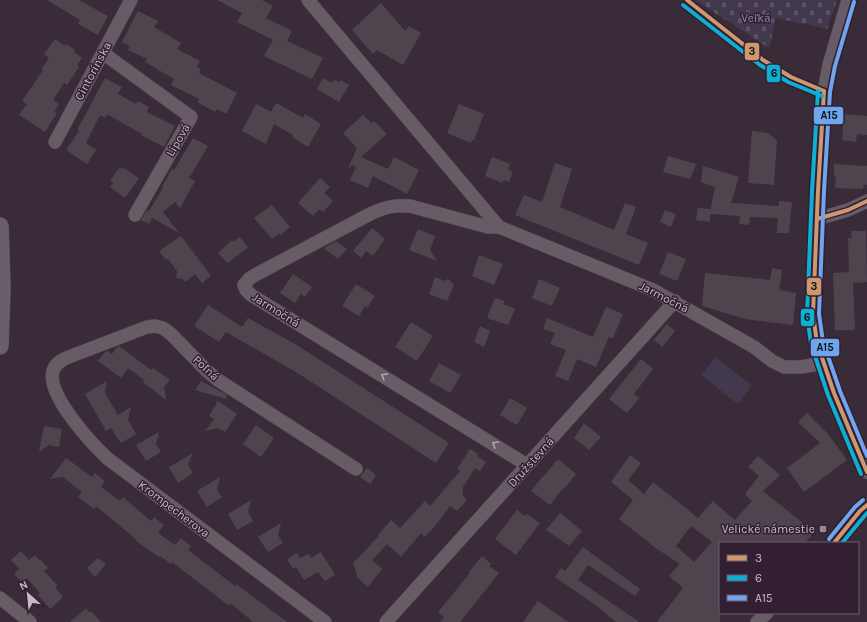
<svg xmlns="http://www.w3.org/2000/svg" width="867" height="622" viewBox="0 0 867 622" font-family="Karla,sans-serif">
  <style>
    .cemetery { fill: url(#cemetery-stones) }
    .pitch { fill: #42394f }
    .building { fill: #4e444e; fill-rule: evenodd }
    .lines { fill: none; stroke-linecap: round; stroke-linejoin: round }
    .minor-casing { stroke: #524851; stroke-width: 14 }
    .major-casing { stroke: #554a54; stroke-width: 18 }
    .minor { stroke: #675c66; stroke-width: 13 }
    .major { stroke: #685f68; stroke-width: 17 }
    .bus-1-casing { stroke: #331f32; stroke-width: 7 }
    .bus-2-casing { stroke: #331f32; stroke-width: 7 }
    .bus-3-casing { stroke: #331f32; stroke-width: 7 }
    .bus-1 { stroke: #cd976f; stroke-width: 4 }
    .bus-2 { stroke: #0dafd3; stroke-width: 4 }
    .bus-3 { stroke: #6fa4ee; stroke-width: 4 }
    .oneway { stroke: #b5a5b4 }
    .poi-dot { fill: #978695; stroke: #331f32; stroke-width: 1.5 }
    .labels { text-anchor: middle; stroke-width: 3; stroke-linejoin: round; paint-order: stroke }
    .park-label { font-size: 12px; fill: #8590a7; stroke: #331f32 }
    .street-label { font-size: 12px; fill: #c9b7c7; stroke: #331f32 }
    .poi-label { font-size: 12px; fill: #c9b7c7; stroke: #331f32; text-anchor: end }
    .line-badge { stroke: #331f32; stroke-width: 1.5 }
    .pale-badge-label { font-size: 11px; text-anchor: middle; font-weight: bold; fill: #111 }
  </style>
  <defs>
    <pattern id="cemetery-stones" width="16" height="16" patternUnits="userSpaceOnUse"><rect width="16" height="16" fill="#42394f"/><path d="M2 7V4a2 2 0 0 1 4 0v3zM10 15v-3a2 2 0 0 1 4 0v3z" fill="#5c5367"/></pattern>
  </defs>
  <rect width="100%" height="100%" fill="#392c38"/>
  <path class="cemetery" d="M695 0H837L827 29 776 18 769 48Z"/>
  <path class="pitch" d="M716 357 752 386 738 404 701 375Z"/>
  <g class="building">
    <path d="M47 0H79L108 16 98 35 78 24 80 20Z"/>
    <path d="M217 0H262L273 6 266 18 292 31 287 41 323 58 312 79 264 56 273 40 237 22 242 13Z"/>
    <path d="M381 3 405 31 409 26 421 33 403 65 377 50 373 54 352 30Z"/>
    <path d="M138 11 158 21 154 27 181 43 177 49 200 61 197 67 201 69 199 73 237 93 226 114 217 109 215 112 197 102 199 99 171 85 174 79 145 62 147 59 128 50 130 46 122 42Z"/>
    <path d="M55 39 65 46 66 44 75 50 74 52 82 58 77 65 79 67 67 85 64 83 53 100 59 104 54 112 57 113 45 132 19 115 27 104 22 101 43 70 42 68 49 58 44 54Z"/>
    <path d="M105 78 122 87 118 94 136 104 138 101 149 107 147 112 175 126 164 147 141 135 142 134 107 114 105 118 100 115 86 143 96 150 87 164 66 150 79 131 77 130Z"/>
    <path d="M323 78 332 83 334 79 339 82 340 80 349 85 339 102 317 89Z"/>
    <path d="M276 103 303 118 305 114 321 124 308 147 292 137 293 135 274 124 266 144 242 131 256 104 271 112Z"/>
    <path d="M459 104 484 114 474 140H472L471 143 447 133Z"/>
    <path d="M844 114 867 116V135L857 134 856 142 842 140Z"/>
    <path d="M363 115 372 123 374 121 387 134 361 157 388 169 394 157 419 170 407 194 373 176 368 188 350 180 356 167 352 165 348 169 357 148 343 133Z"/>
    <path d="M752 131 768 133 777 141 774 185 748 183Z"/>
    <path d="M193 138 208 146 189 178 195 181 180 208 175 202 163 212 179 233 152 218 149 224 141 220 147 210 149 211 163 188 162 187 172 169 174 170Z"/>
    <path d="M668 156 696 164 690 179 663 172Z"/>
    <path d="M492 157 510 164 508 170 513 172 509 182 504 180 502 183 485 176Z"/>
    <path d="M555 163 572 169 560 207 614 230 625 203 636 207 626 234 648 243 639 265 515 215 524 195 542 202Z"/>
    <path d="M834 164 867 166V185L864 184 863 189 835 188 836 176H834Z"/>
    <path d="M703 166 739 177 731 203 779 206V201L792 202 789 233H777L778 218 750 217 749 225 739 224 740 216 710 214V222L696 220 698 208 711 209 710 212 715 187 701 182Z"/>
    <path d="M120 167 123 169 124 168 139 178 125 198 110 187 113 183 110 181Z"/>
    <path d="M320 178 330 187 324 193 333 201 323 212 319 209 313 216 298 203Z"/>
    <path d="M272 205 290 227 281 235 279 233 272 239 254 218Z"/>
    <path d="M665 210 676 214 671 227 660 222Z"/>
    <path d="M372 228 385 239 373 256 366 251 361 258 353 251Z"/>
    <path d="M418 229 435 236 430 250 437 261 409 250Z"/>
    <path d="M851 231H866L867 282 853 283 855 330H835L833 273 849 272 848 238H852Z"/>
    <path d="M181 236 211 276 202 283 195 274 185 282 183 279 176 278 177 271 168 259 166 260 159 251Z"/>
    <path d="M240 237 248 247 228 263 218 253 232 240 233 242Z"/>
    <path d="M336 241 347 249 338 259 324 248Z"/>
    <path d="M668 252 686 259 677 281 659 274Z"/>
    <path d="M479 255 503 264 494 285 472 276Z"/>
    <path d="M772 268 782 270 779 290 796 293 793 325 745 319 702 306 705 273 770 280Z"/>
    <path d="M293 274 312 287 305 297 301 294 295 303 280 293Z"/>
    <path d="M435 277 445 281 448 279 454 285 447 301 429 294Z"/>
    <path d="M539 279 560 288 552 306 532 298Z"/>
    <path d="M356 284 375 296 367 308 365 306 359 316 342 306Z"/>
    <path d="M495 298 505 301 503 304 515 309 508 325 487 318Z"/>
    <path d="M208 305 242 327 248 318 295 344 449 443 436 463 296 372 226 332 219 342 194 326Z"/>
    <path d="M606 307 623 314 613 338 609 337 596 367 577 359 568 381 555 376 566 350 550 344 555 333 543 329 547 318 593 337Z"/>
    <path d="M411 322 433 336 417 361 395 347Z"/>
    <path d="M667 324 675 331 662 347 654 340Z"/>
    <path d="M480 326 490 331 484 347 474 342Z"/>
    <path d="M119 346 151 370 153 368 170 380 164 387 166 400 143 382 144 380 128 368 121 378 98 361 105 352 108 351 112 354 117 347Z"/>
    <path d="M641 359 653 369 634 394 639 398 627 413 609 399Z"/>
    <path d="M439 363 461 375 450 393 429 381Z"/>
    <path d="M107 381 105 393 118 415 131 407 128 420 136 434 121 443 111 428 106 431 85 394Z"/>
    <path d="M201 381 227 395 226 399 195 390Z"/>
    <path d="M510 398 527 408 517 425 500 415Z"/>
    <path d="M218 401 237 414 225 432 218 428 205 431 214 419 209 416Z"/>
    <path d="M807 413 828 434 847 460 804 492 787 468 820 443 798 422Z"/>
    <path d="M584 423 601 437 589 450 574 438Z"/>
    <path d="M256 425 274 438 261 457 243 444Z"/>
    <path d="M44 426 62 429 59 447 49 445 39 452Z"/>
    <path d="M159 432 156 444 161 452 146 461 136 445Z"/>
    <path d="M470 449 478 454 477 456 486 462 480 471 475 468 463 487V496L467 500 457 511 450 506 435 526 424 537 421 533 401 557 387 544 372 560 382 569 368 587 358 578 353 563 379 536 378 535 391 520 400 528 425 501 430 506 460 471 457 469Z"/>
    <path d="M193 453 188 465 193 473 178 483 169 467Z"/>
    <path d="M630 455 641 463 628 480 644 494 653 482 698 518 713 501 735 520 752 501 745 494 759 476 748 467 758 456 780 475 763 491 814 532 805 543H720V622H657L683 588 669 576 680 564 657 549 619 519 633 500 611 482ZM691 526 712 542 694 562 676 546Z"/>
    <path d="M66 458 92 477 95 473 105 481 101 487 120 501 123 497 151 521 154 517 164 525 158 533 175 545 181 538 191 546 188 550 235 586 236 584 287 622H253L232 604 228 605 172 562 171 564 160 556 159 557 136 541 137 540 96 506 94 509 78 497 82 492 63 477 50 479Z"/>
    <path d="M558 459 576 474 564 489 563 488 550 505 531 491 543 476H544Z"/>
    <path d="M367 468 376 475 370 484 360 477Z"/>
    <path d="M220 477 217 490 222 497 207 507 197 491Z"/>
    <path d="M251 500 248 512 253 521 237 530 228 514Z"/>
    <path d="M517 510 525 516 527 514 540 523 516 555 495 539Z"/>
    <path d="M560 513 582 531 569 546 546 530Z"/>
    <path d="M281 523 278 535 283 543 268 552 258 537Z"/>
    <path d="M583 547 640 589 635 596 588 565 578 580 639 622H616L597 606 555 577 561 568 565 571Z"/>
    <path d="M21 551 29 560 35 555 40 561 41 560 48 568 44 571 57 585 56 589 63 597 50 609 38 595 40 593 27 578 22 582 14 574 19 569 11 560Z"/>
    <path d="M321 552 335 575 325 581 318 572 304 580 296 567 293 569 287 559 297 553 300 558 309 554 311 558Z"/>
    <path d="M482 556 491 564 489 566 499 573 460 622H440L444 617 438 612 470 573 469 572Z"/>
    <path d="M98 558 106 564 95 577 87 568Z"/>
    <path d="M538 601 568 622H523Z"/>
    <path d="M86 608 89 612H92L101 622H70Z"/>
  </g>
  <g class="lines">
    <defs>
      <g id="minor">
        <path d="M308 0 499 227"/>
        <path d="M848 0 829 65 824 91 818 191 813 314 817 343 824 363 834 393 867 472"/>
        <path d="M103 53 191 117 135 215"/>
        <path d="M55 142 131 0"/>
        <path d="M817 219 848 210 867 201"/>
        <path d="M527 465 251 295 246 290 244 285 249 279 255 275 370 214C385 207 394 205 410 206L488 227H499L653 290 754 347 772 361 784 367H801L824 363"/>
        <path d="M834 543 860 511 867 505"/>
        <path d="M0 598 30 622"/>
        <path d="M325 622 107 458C91 443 46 394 53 371 55 364 60 361 66 358L147 327 155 326 163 328 171 334 206 370 218 380 356 469"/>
        <path d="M386 622 675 301"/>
        <path d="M757 622 767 613"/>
      </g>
      <path id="major" d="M0 226 2 287 0 346"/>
    </defs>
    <use href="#minor" class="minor-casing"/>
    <use href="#major" class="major-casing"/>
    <use href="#minor" class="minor"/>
    <use href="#major" class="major"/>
    <defs>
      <g id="bus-1">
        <path d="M687 0 763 60 791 77 824 91"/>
        <path d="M824 91 818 191 813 314 817 343 834 393 867 472"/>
        <path d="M817 219 848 210 867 201"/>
        <path d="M834 543 860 511 867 505"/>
      </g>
      <g id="bus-2">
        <path d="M683 5 760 65 788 82 822 96"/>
        <path d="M818 91 812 191 807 315 811 344 828 395 861 474"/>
        <path d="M842 543 867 513"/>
      </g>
      <g id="bus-3">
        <path d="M854 2 835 66 830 92 824 191 819 314 823 342 840 391 867 456"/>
        <path d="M829 539 855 507 863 500"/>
      </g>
    </defs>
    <use href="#bus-1" class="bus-1-casing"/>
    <use href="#bus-2" class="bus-2-casing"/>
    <use href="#bus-3" class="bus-3-casing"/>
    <use href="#bus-1" class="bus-1"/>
    <use href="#bus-2" class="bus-2"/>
    <use href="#bus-3" class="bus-3"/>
  </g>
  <defs><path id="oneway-chevron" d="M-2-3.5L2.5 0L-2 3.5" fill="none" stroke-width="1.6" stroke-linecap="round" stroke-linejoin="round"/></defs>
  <g class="oneway">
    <use href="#oneway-chevron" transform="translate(384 376) rotate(-149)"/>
    <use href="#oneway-chevron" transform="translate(495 444) rotate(-149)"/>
  </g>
  <rect class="poi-dot" x="819" y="525" width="8" height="8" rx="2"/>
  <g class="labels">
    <g class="park-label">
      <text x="756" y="22">Veľká</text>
    </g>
    <g class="street-label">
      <text transform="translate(93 71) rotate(-62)" y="4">Cintorínska</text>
      <text transform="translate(178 140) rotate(-60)" y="4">Lipová</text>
      <text transform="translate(664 297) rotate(27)" y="4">Jarmočná</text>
      <text transform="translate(276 310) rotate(32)" y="4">Jarmočná</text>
      <text transform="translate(206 368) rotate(43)" y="4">Poľná</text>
      <text transform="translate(531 462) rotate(-48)" y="4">Družstevná</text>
      <text transform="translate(174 509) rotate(37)" y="4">Krompecherova</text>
    </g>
    <g class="poi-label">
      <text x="815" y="533">Velické námestie</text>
    </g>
  </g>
  <g class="line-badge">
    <rect x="744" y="42" width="16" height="19" rx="4" fill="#cd976f"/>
    <rect x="766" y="64" width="15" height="19" rx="4" fill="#0dafd3"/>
    <rect x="813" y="106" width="31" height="19" rx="4" fill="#6fa4ee"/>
    <rect x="806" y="277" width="16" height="19" rx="4" fill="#cd976f"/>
    <rect x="800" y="308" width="15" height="19" rx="4" fill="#0dafd3"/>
    <rect x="810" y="338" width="30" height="19" rx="4" fill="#6fa4ee"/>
  </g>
  <g class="pale-badge-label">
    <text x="752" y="55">3</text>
    <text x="774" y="77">6</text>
    <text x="829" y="119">A15</text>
    <text x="814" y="290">3</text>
    <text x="807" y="321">6</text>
    <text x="825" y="351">A15</text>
  </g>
  <rect x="719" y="542" width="140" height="72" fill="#331f32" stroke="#6f5c6e"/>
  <rect x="727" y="555" width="20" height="6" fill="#cd976f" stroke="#6f5c6e"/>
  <text x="755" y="562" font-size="12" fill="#c9b7c7">3</text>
  <rect x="727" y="575" width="20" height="6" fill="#0dafd3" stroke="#6f5c6e"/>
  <text x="755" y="582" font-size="12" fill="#c9b7c7">6</text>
  <rect x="727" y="595" width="20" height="6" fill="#6fa4ee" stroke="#6f5c6e"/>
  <text x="755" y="602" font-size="12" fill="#c9b7c7">A15</text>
  <g transform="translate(28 594) rotate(333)" stroke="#331f32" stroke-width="3" paint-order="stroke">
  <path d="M0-3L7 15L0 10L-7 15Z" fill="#c9b7c7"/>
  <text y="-6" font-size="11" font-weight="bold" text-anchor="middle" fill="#c9b7c7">N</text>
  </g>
</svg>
